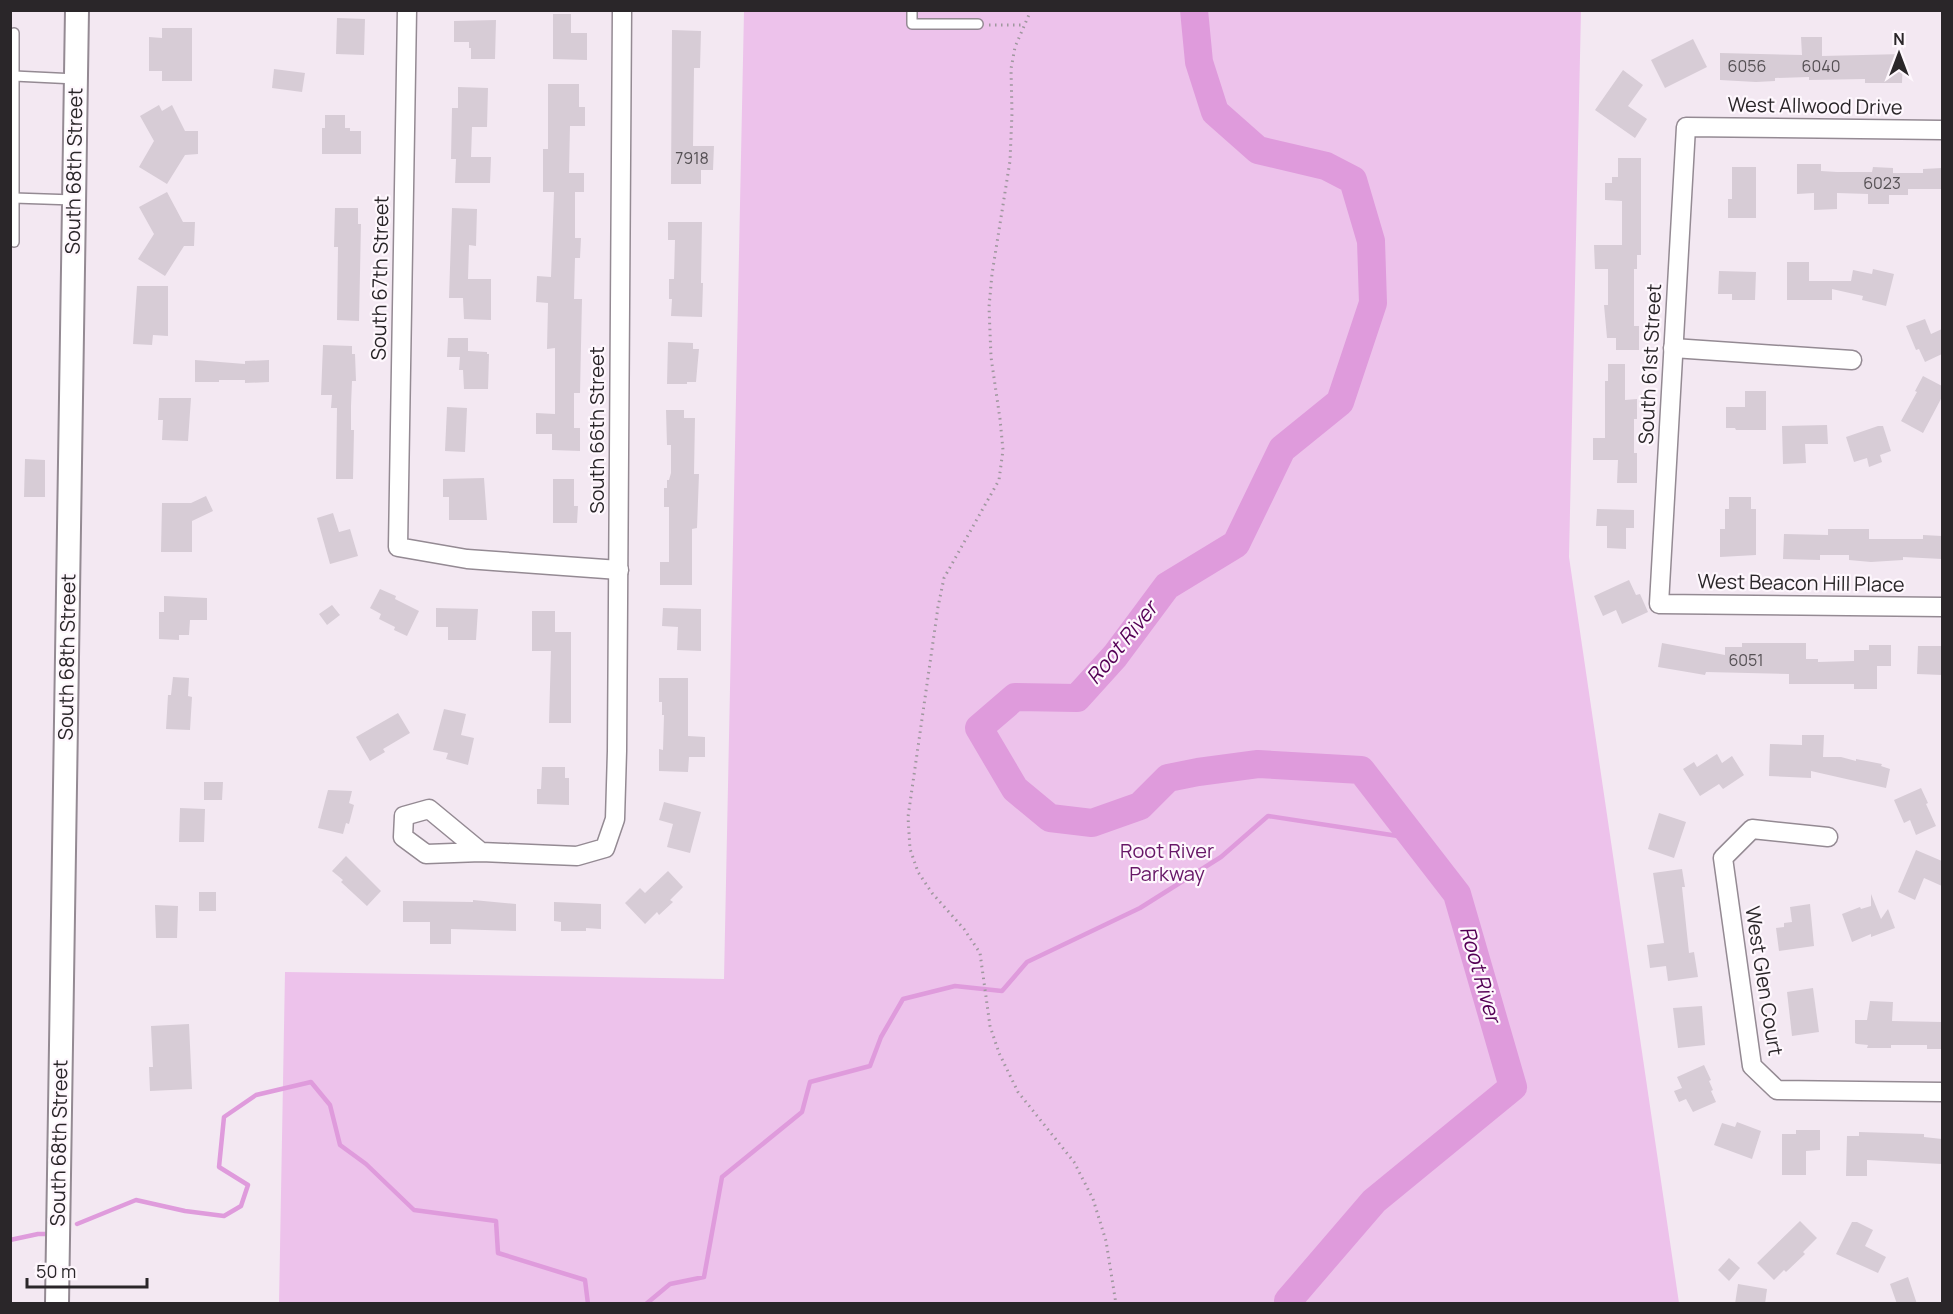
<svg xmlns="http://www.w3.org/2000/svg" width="1953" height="1314" viewBox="0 0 1953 1314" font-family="Manrope,sans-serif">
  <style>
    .green { fill: #edc2eb }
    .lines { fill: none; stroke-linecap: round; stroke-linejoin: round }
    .stream { stroke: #df9bdc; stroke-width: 4.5 }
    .river { stroke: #df9bdc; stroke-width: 28 }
    .building { fill: #d7ccd6 }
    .service-casing { stroke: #948a93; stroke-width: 12 }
    .minor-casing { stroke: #948a93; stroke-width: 21 }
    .tertiary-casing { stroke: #948a93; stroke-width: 26 }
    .path { stroke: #9f979e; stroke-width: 3; stroke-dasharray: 1.5 4.5; stroke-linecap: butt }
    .service { stroke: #fff; stroke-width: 9 }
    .minor { stroke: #fff; stroke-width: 18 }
    .tertiary { stroke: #fff; stroke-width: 22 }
    .labels { text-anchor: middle; stroke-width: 4.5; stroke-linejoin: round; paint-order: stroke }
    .number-label { font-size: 16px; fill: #555054 }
    .street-label { font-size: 20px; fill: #2a2629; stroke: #fef7fd }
    .park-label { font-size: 20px; fill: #671767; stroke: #fef7fd }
    .water-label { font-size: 21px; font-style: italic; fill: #540055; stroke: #fef7fd }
  </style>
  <rect width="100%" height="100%" fill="#f3e8f2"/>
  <path class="green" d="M744 11H1581L1569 557 1679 1303 279 1304 285 972 724 979Z"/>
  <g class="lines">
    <g class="stream">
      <path d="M77 1224 136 1200 185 1211 224 1216 241 1206 248 1185 219 1167 224 1117 256 1095 311 1082 330 1105 340 1145 366 1164 414 1210 496 1221 498 1253 585 1280 588 1304"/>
      <path d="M10 1240 38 1234H48"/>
      <path d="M646 1304 670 1284 704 1277 722 1177 802 1112 810 1082 870 1066 881 1037 903 999 955 986 1002 991 1027 962 1140 908 1221 857 1268 816 1398 836 1414 856 1438 870"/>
    </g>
    <path class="river" d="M1194 10 1199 62 1215 112 1258 150 1326 166 1353 180 1371 241 1373 303 1340 402 1282 449 1236 544 1167 586 1115 656 1077 698 1015 697 979 728 1015 789 1050 818 1092 823 1140 806 1168 778 1198 772 1258 764 1361 770 1457 894 1513 1087 1374 1201 1288 1301 1290 1304"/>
  </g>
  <g class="building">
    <path d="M553 14H571V33H587V60L553 59Z"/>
    <path d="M337 18 365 19 364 55 336 54Z"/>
    <path d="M496 20 495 59H471V48H469V42H454V21Z"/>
    <path d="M162 28H192V81H162V71H149V37L162 38Z"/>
    <path d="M672 30 701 31 700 68H694L693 146H714L713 170H701V184H671Z"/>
    <path d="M1801 37H1822V56L1903 54 1902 83H1865V79L1809 80V77L1775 78V81L1756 82 1720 80V53L1802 55Z"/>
    <path d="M1693 39 1707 67 1665 88 1651 60Z"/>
    <path d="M274 69 305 73 302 92 272 88Z"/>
    <path d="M1623 70 1643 85 1628 106 1647 119 1635 138 1595 110Z"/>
    <path d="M548 84H579V107H585V126H570L569 173H584V192H575V238H581L580 258H575L574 299H582L580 393H574V428H580V451L552 450V434H536V413L555 414V348L547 349 548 303 536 302 537 276 551 277 554 192H543V149H548Z"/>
    <path d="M458 87 488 88 487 127H472L471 157H491L490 183H455L456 159H451L452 108H458Z"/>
    <path d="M159 105 162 111 172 105 185 131H198V154L185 155 167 184 139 167 154 141 140 116Z"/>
    <path d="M325 115H345V128H350V131H361V154H322V128H325Z"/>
    <path d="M1618 158H1641V255H1637V269H1634V326H1639V350H1616V338H1607L1604 305H1608V269H1595L1594 245H1622V201L1605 200V183H1612V177H1618Z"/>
    <path d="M1797 164H1821V171L1837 172H1872L1873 167 1893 168V173H1923V169L1942 168V189H1908V195H1889V204H1868V194L1837 193V209L1814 210V193L1797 194Z"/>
    <path d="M1732 167H1756V218H1728V199H1732Z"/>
    <path d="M167 192 183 222H195L194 246H184L165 276 138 259 154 234 139 207Z"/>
    <path d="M335 208H358V224H361L359 321 337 320 338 247H334Z"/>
    <path d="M452 208 477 209 476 246 469 245 468 279H491V320L464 319 463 298H449Z"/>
    <path d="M668 222H702L701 283H703L702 317 671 316 672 299H669V279H674L675 240H668Z"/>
    <path d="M1787 262H1809V281H1851L1853 270 1872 274 1873 269 1894 274 1886 306 1862 300 1863 296 1832 289V300H1787Z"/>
    <path d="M1719 271 1756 272 1755 300H1732V294H1718Z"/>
    <path d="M137 286H168V336L153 335 152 345 133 344Z"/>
    <path d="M1925 319 1931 334 1942 329V354L1925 362 1919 349 1916 350 1906 326Z"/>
    <path d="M448 338H468V351L487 352V354H489L488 389H464L463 370H459L460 357H447Z"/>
    <path d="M668 342 693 343V349H699L696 382H687V384H667Z"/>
    <path d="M323 345 352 346V354H355L356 381H352L351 406V430H354L353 479H336L337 408H331L332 395H321Z"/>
    <path d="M195 360 245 364V361L269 360V382L245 383V380H219V382H195Z"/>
    <path d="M1608 364H1625V400L1637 399V419H1634V453H1637V483H1617L1618 460H1593V438H1605V381H1608Z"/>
    <path d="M1923 376 1942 386V397L1923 433 1901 421 1917 392 1915 391Z"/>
    <path d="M1745 391H1766V430H1736L1735 428H1726V407H1745Z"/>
    <path d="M159 398H191L188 441 162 440 163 420H158Z"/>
    <path d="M447 407 467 408 465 452 445 451Z"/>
    <path d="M666 410H684V418H695L694 474H699L697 528 692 529V585H660V562H669V507H664V488H667V480H669L671 473V445H667Z"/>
    <path d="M1827 425 1828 444H1805L1806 463 1783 464 1782 426Z"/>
    <path d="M1878 426H1883L1891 451 1880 455 1882 462 1869 467 1867 458 1854 462 1846 437Z"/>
    <path d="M25 459 45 460V497H24Z"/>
    <path d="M484 478 487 520H449V497H443V479Z"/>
    <path d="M553 479H574V506H578L577 523H553Z"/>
    <path d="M206 496 213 511 192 521V552H161L162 503H191Z"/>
    <path d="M1729 497H1751V509H1756V555L1720 557V529H1725V509H1729Z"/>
    <path d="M1597 509 1634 510V528H1626V549L1607 548V526H1596Z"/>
    <path d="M333 513 339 532 350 529 358 556 330 564 317 518Z"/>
    <path d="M1828 529H1869V539H1923V535L1942 536V559L1903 557V560L1871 562 1849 560V555H1820V560L1783 559 1784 534 1828 535Z"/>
    <path d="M1629 580 1636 595 1640 594 1648 612 1622 624 1616 610 1603 616 1594 596Z"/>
    <path d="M380 589 396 596 395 599 419 611 407 636 394 630 395 627 379 619 381 614 370 608Z"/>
    <path d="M164 596 207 598V620H190L189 635H179V640L159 639V612H164Z"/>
    <path d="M332 605 340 615 327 625 319 614Z"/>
    <path d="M436 608 478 609 476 640H448V627H436Z"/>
    <path d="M663 608 701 609V651L677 650 678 627 662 626Z"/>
    <path d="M532 611H555V632H571V723H549L551 651H532Z"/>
    <path d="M1662 643 1725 655V647H1742V643H1806V659H1818V662L1854 661V650H1869V645H1891V666H1877V689H1854V684H1789V674L1706 672 1705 675 1658 667Z"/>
    <path d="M1918 646H1942V675L1917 674Z"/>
    <path d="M173 677 189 678 188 696 192 697 190 730 166 729 168 695H171Z"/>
    <path d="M659 678H688V736L705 737V757H689L688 772 659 771V749L663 750 664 715H662V702H659Z"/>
    <path d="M444 709 466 714 461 735 474 738 468 765 446 759 448 753 433 750Z"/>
    <path d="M398 713 410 733 383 749 385 752 370 761 356 737Z"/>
    <path d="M1802 735H1824L1823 757H1841L1856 761V759L1882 764 1881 766 1890 769 1886 788 1811 771V778L1769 776 1770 744 1802 745Z"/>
    <path d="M1717 754 1722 763 1732 756 1744 775 1723 789 1719 784 1700 796 1683 769 1694 762 1697 767Z"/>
    <path d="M542 767H565V778H569V805L537 804V789H541Z"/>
    <path d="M204 782H223L222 800H204Z"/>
    <path d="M1921 788 1928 803 1926 804 1936 826 1916 835 1910 820 1904 823 1894 800Z"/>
    <path d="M328 790 352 791 349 803 354 805 349 824 346 823 343 834 318 828Z"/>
    <path d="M664 802 701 812 690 853 667 847 673 824 659 820Z"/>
    <path d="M180 808 205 809 204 842H179Z"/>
    <path d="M1659 813 1686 822 1674 858 1648 849Z"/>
    <path d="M1916 850 1942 861V886L1924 878 1915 900 1898 892Z"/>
    <path d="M346 856 381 891 367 906 341 882 343 880 332 871Z"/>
    <path d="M1682 869 1685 887H1682L1689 953 1694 952 1698 977 1668 981 1666 966 1650 968 1647 945 1664 943 1653 873Z"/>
    <path d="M668 871 683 887 670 900 673 902 659 915 657 912 645 924 625 903 640 888 645 893Z"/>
    <rect x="199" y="892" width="17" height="19"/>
    <path d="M1871 894 1881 919 1888 909 1895 928 1871 937V934L1852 942 1842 914 1860 907 1861 909 1871 906Z"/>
    <path d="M473 900 516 904V931L451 929V944H430V922H403V901L473 902Z"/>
    <path d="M554 902 601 904V929L586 928V931H561V922L554 921Z"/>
    <path d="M1810 904 1814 946 1779 951 1776 928 1784 927V923L1792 922 1790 907Z"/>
    <path d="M155 905 178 906 177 938H156Z"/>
    <path d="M1813 988 1819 1032 1792 1036 1787 992Z"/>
    <path d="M1870 1001 1893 1002 1892 1021 1942 1022V1049H1927V1045H1891V1048H1867L1868 1045 1857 1044 1855 1043V1020H1867Z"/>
    <path d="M1702 1006 1705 1045 1678 1048 1673 1008Z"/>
    <path d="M189 1024 192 1089 150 1091 149 1067H153L151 1026Z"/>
    <path d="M1704 1065 1711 1080 1709 1081 1713 1090 1711 1091 1716 1102 1693 1112 1686 1099 1679 1102 1674 1091 1682 1088 1677 1077Z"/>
    <path d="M1737 1122 1761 1131 1752 1159 1714 1145 1722 1123 1735 1127Z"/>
    <path d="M1796 1130H1820V1150L1806 1151V1175H1782V1134H1796Z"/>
    <path d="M1859 1132 1924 1134V1137L1942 1139V1164L1867 1160V1176H1846L1847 1136H1859Z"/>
    <path d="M1800 1221 1817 1238 1803 1252 1805 1254 1786 1272 1784 1270 1774 1280 1757 1263Z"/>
    <path d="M1852 1222H1857L1873 1230 1865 1246 1886 1257 1878 1273 1836 1254Z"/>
    <path d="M1729 1258 1740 1268 1729 1281 1718 1270Z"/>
    <path d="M1908 1277 1917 1304H1897L1890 1284Z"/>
    <path d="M1738 1284 1767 1289 1765 1304H1735Z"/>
  </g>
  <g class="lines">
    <defs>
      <g id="service">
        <path d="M912 10V24H978"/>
        <path d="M14 33V242"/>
        <path d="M14 76 76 79"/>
        <path d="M14 198 74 200"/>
      </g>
      <g id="minor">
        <path d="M407 10 398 547 467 559 619 570"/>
        <path d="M1942 130 1686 127 1659 604 1942 607"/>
        <path d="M1673 348 1852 360"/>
        <path d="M1828 837 1752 829 1723 858 1752 1066 1777 1090 1942 1092"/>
        <path d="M481 852 429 809 404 816 403 837 426 854 481 852 577 856 605 848 615 819 617 751 622 10"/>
      </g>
      <path id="tertiary" d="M57 1304 77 10"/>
    </defs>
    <use href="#service" class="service-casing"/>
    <use href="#minor" class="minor-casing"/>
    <use href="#tertiary" class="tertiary-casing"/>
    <g class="path">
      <path d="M1031 10 1015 47 1011 69 1012 113 1010 161 992 274 989 307 991 357 1000 419 1003 450 999 480 944 578 938 607 908 817 910 849 918 872 932 893 964 929 980 953 990 1026 999 1053 1018 1092 1074 1162 1093 1199 1106 1241 1116 1304"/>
      <path d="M989 25H1024"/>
    </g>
    <use href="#service" class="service"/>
    <use href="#minor" class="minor"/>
    <use href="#tertiary" class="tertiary"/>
  </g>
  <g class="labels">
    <g class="number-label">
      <text x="1747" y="72">6056</text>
      <text x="1821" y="72">6040</text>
      <text x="692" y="164">7918</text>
      <text x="1882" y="189">6023</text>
      <text x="1746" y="666">6051</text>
    </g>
    <g class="street-label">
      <text transform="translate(1815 106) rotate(1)" y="7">West Allwood Drive</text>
      <text transform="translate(74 171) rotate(-89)" y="7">South 68th Street</text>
      <text transform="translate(380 278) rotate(-89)" y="7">South 67th Street</text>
      <text transform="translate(1650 364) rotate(-87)" y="7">South 61st Street</text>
      <text transform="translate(597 430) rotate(-90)" y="7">South 66th Street</text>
      <text transform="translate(1801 583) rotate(1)" y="7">West Beacon Hill Place</text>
      <text transform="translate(67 657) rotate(-89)" y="7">South 68th Street</text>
      <text transform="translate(1764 981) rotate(81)" y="7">West Glen Court</text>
      <text transform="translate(59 1143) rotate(-89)" y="7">South 68th Street</text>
    </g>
    <g class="park-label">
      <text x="1167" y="858">Root River<tspan x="1167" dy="23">Parkway</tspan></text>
    </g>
    <g class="water-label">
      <text transform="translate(1122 643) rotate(-51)" y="7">Root River</text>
      <text transform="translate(1480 974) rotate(74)" y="7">Root River</text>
    </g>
  </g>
  <rect width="1953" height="1314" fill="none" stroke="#2a2629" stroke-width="24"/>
  <g transform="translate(1899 54)" stroke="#fef7fd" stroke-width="4.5" paint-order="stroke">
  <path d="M0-4.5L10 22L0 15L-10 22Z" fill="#2a2629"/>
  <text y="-9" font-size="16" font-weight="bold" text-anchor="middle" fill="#2a2629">N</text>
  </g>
  <path d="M27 1278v9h120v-9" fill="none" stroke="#2a2629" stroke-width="3"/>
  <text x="36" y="1278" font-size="18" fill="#2a2629" stroke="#fef7fd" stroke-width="4.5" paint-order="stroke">50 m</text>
</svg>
